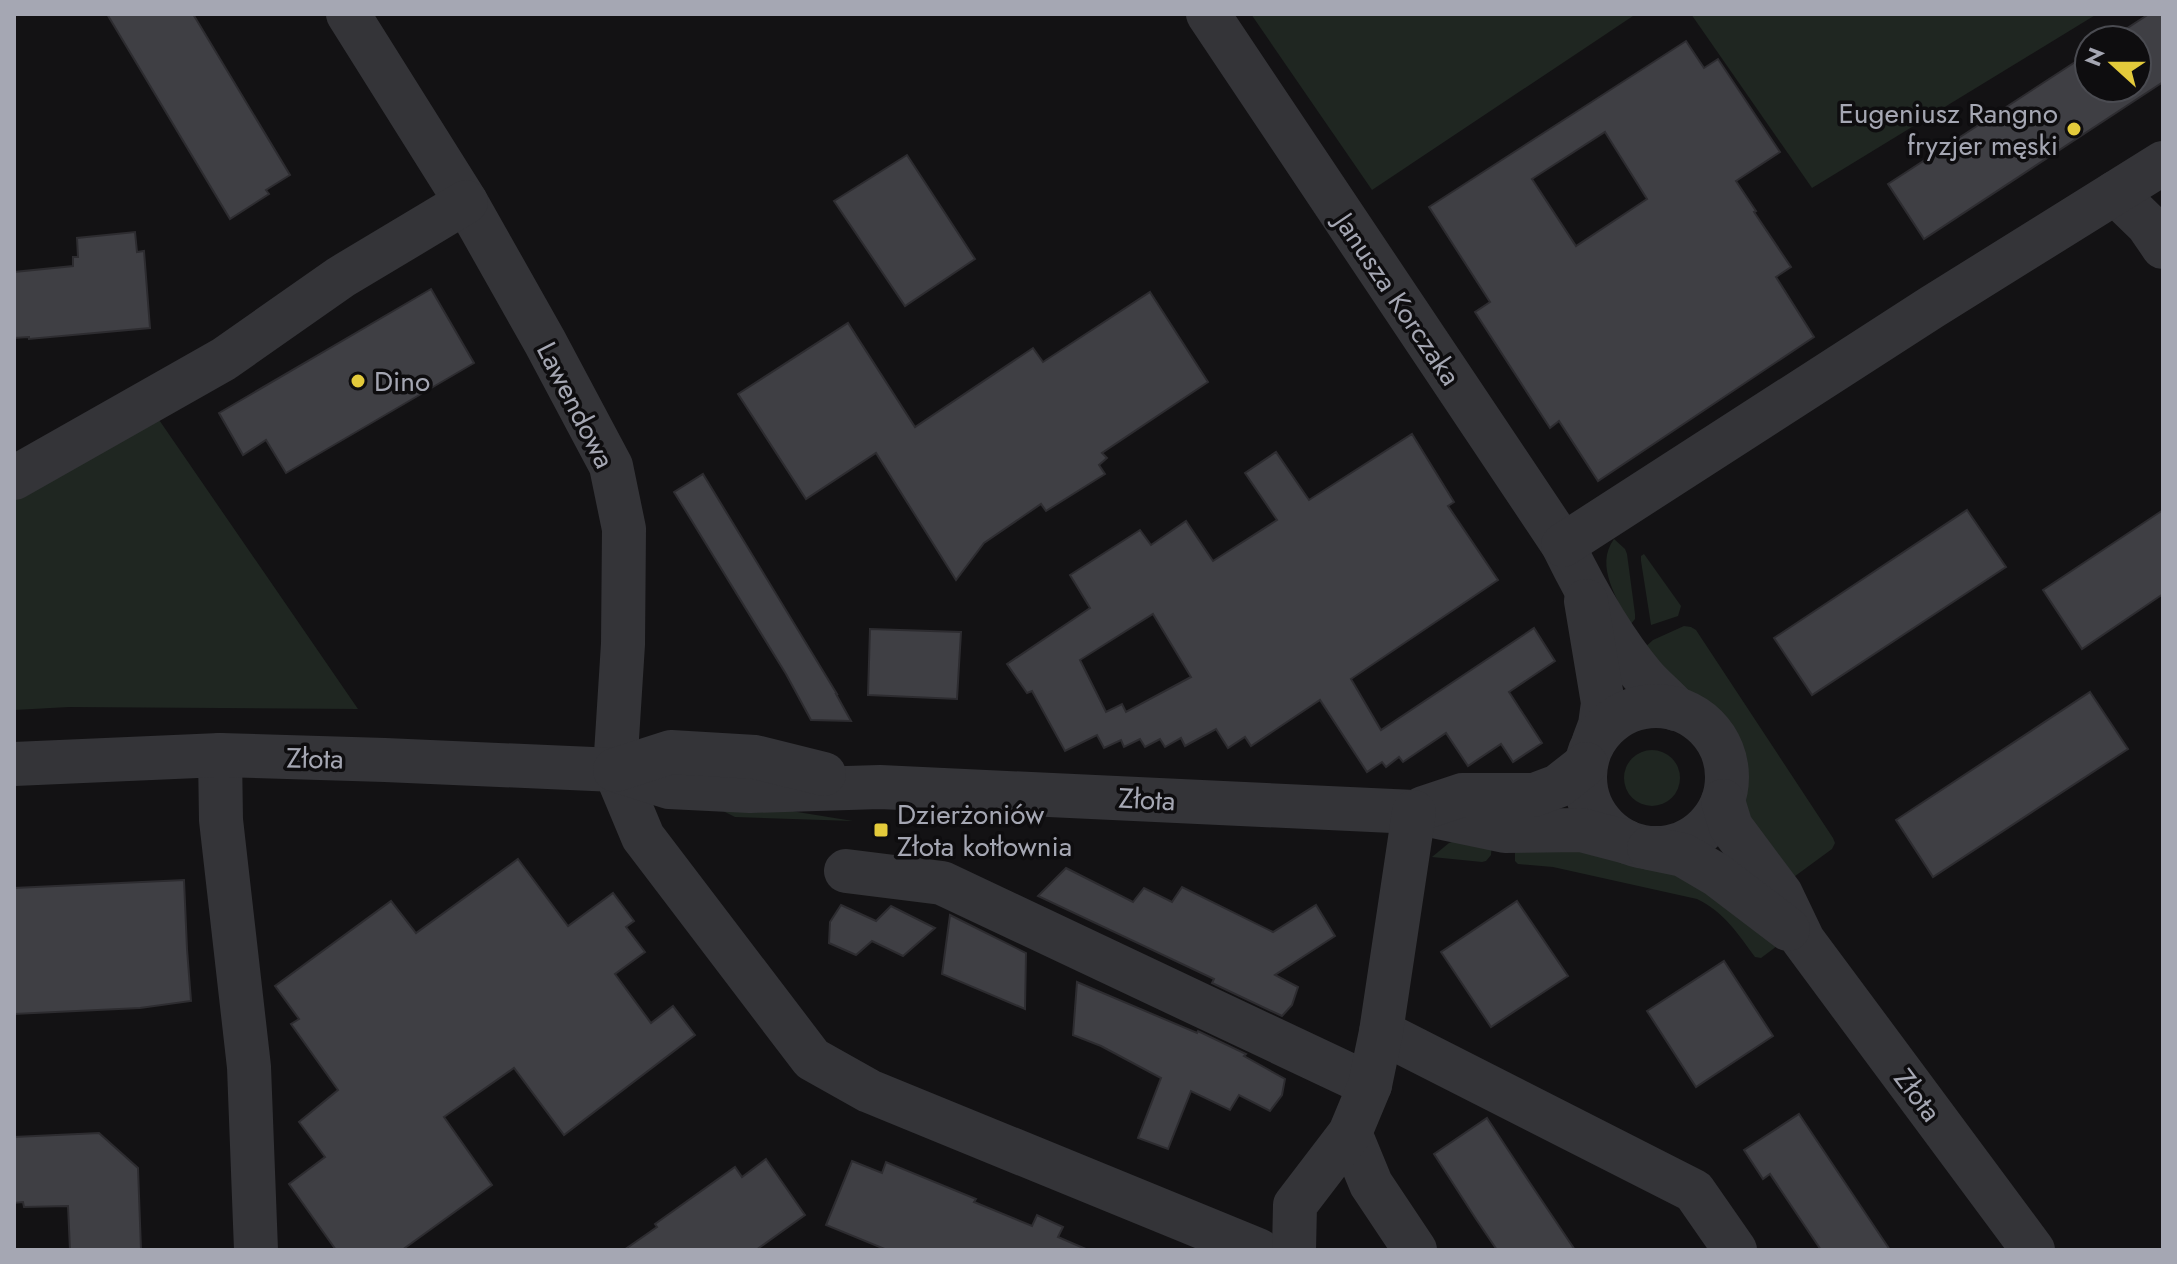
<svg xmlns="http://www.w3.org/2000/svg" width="2177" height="1264" viewBox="0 0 2177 1264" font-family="Jost,sans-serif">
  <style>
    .green { fill: #1f2621 }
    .building { fill: #3f3f44; stroke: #2d2c30; stroke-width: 2; fill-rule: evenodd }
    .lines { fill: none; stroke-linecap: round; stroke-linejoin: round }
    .minor { stroke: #343438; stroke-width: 44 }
    .poi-dot { fill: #e3ca3b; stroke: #0e0d0f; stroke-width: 3 }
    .labels { text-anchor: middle; stroke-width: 7; stroke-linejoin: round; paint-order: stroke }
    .poi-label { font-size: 28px; fill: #a5a7b3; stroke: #0e0d0f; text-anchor: start }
    .street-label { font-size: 28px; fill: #a5a7b3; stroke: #0e0d0f }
  </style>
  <rect width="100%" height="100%" fill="#131214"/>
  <g class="green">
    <path d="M1251 14H1636L1372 190Z"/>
    <path d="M1691 14H2097L1812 188Z"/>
    <path d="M155 414 358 709 69 707 14 710V500Z"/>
    <path d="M1614 539 1625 549 1627 554 1635 614V619L1630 625C1618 599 1594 566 1614 539Z"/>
    <path d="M1644 554 1681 606 1678 616 1651 625 1641 561V556Z"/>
    <path d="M1684 626 1691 627 1696 630 1833 838 1835 843 1832 849 1787 882 1736 804 1738 775 1735 752 1730 739 1712 716 1701 706 1674 693 1642 650 1653 640Z"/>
    <circle cx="1652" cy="778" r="28"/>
    <path d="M718 799 853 821 735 817 719 809Z"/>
    <path d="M1458 840 1492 842 1491 855 1486 861 1482 862 1432 857 1449 843Z"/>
    <path d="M1515 844H1536L1669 863 1777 946 1761 958 1755 957C1738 934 1724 912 1697 899L1553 867 1518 864 1515 861Z"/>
  </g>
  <g class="building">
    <path d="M107 14H193L290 175 266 190 269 194 230 219Z"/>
    <path d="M2149 14H2163V82L1924 239 1888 184 2089 53V88H2137V40H2109Z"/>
    <path d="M1686 41 1704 68 1718 59 1780 152 1736 181 1756 211 1754 212 1791 267 1776 277 1814 337 1598 481 1559 421 1550 428 1475 312 1490 302 1429 207ZM1605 132 1647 199 1576 246 1532 179Z"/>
    <path d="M907 155 975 259 905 306 834 201Z"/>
    <path d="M135 232 137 252 144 251 150 328 29 339V337L14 338V272L73 266V257H78L77 238Z"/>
    <path d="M431 289 474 363 286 473 266 440 243 455 219 413Z"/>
    <path d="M1150 292 1208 382 1102 453 1107 458 1099 465 1105 474 1046 511 1041 504 984 543 956 580 876 453 806 499 738 394 848 323 915 427 1033 348 1043 362Z"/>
    <path d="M1412 434 1454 502 1448 506 1498 580 1351 679 1381 730 1534 628 1555 661 1509 692 1542 743 1513 762 1501 744 1468 766 1446 733 1403 762 1399 757 1386 767 1382 762 1367 772 1320 700 1251 746 1245 737 1228 748 1216 729 1185 746 1181 738 1165 747 1160 739 1145 747 1140 739 1124 747 1121 740 1104 748 1097 735 1065 751 1032 691 1027 693 1007 664 1090 608 1070 575 1140 530 1151 545 1186 521 1213 561 1277 520 1245 473 1276 452 1309 500ZM1153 614 1191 677 1126 712 1122 704 1106 712 1080 660Z"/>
    <path d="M703 474 837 694H836L851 721 811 720 786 674 674 492Z"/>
    <path d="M1967 510 2006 567 1812 695 1774 638Z"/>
    <path d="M2163 510V594L2082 649 2043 590Z"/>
    <path d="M870 629 961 632 957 699 868 695Z"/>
    <path d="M2090 692 2128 749 1933 877 1896 820Z"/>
    <path d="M518 859 568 926 613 893 634 921 626 927 645 952 615 974 651 1023 673 1006 695 1035 564 1135 514 1068 444 1117 492 1185 402 1250H336L289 1184 325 1157 299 1122 338 1090 291 1024 299 1019 275 986 391 901 416 933Z"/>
    <path d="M1066 868 1133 902 1144 888 1172 902 1182 887 1273 932 1316 905 1335 936 1275 975 1298 987 1292 1005 1282 1016 1212 983 1214 979 1038 896Z"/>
    <path d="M184 880 187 949 191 1001 140 1008 14 1014V888Z"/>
    <path d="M1517 901 1568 976 1491 1027 1441 952Z"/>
    <path d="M841 905 876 921 891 906 935 928 903 956 872 941 856 955 829 943 830 922Z"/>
    <path d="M950 915 1026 953 1025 1009 942 974Z"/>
    <path d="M1724 961 1773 1036 1696 1087 1647 1011Z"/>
    <path d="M1077 982 1197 1033 1198 1031 1246 1054 1244 1056 1285 1079 1282 1095 1270 1111 1239 1095 1230 1110 1191 1091 1168 1149 1138 1138 1161 1078 1101 1046 1073 1035Z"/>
    <path d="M1799 1114 1890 1250H1821L1770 1174 1763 1179 1744 1150Z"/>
    <path d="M1487 1118 1530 1183 1575 1250H1497L1476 1219 1434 1154Z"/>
    <path d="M99 1133 138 1168 141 1250H70L68 1206 24 1207 23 1202 14 1203V1137Z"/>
    <path d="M766 1159 805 1215 756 1250H624L657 1227 655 1224 735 1167 742 1177Z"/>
    <path d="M852 1161 882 1173 886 1162 976 1199 974 1202 1032 1226 1037 1215 1063 1227 1058 1237 1088 1250H887L826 1225Z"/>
  </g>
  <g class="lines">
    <g class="minor">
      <path d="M348 14 466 202 545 342 611 466 624 529 623 644 615 770 643 837 812 1059 869 1091 1258 1250"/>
      <path d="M1208 14 1563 545C1584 588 1614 642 1645 678 1655 689 1666 698 1676 709"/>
      <path d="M2115 193 2148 225 2163 247"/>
      <path d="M14 478 224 359 341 277 466 202"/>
      <path d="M1563 545 1932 307 2163 163"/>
      <path d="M1586 601 1603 703 1600 725 1594 741"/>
      <circle cx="1656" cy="777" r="71"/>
      <path d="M220 755 221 820 249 1067 256 1250"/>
      <path d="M14 764 220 755 385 760 615 770 669 787 750 791 880 787 1414 812 1505 831 1581 830 1627 842"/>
      <path d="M615 770 671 752 755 757 824 774"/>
      <path d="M1723 801 1731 827 1781 894 1803 940 2033 1250"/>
      <path d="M1423 808 1462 795H1534L1558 786 1586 764"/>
      <path d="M1649 848 1683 855 1717 875 1788 929"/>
      <path d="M846 871 942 883 1370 1085"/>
      <path d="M1381 1032 1694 1191 1735 1250"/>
      <path d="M1350 1133 1371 1184 1415 1250"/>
      <path d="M1294 1250 1295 1205 1350 1133 1370 1085 1381 1032 1414 812"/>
    </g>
  </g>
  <g class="poi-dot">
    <circle cx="2074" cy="129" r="8"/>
    <circle cx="358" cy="381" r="8"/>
    <rect x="873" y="822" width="16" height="16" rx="4"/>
  </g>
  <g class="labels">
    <g class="poi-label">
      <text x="2058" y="123" text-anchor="end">Eugeniusz Rangno<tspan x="2058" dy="32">fryzjer męski</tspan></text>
      <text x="374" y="391">Dino</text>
      <text x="897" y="824">Dzierżoniów<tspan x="897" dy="32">Złota kotłownia</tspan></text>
    </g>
    <g class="street-label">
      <text transform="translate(1398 299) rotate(56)" y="10">Janusza Korczaka</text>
      <text transform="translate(576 405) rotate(63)" y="10">Lawendowa</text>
      <text transform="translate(315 758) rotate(1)" y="10">Złota</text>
      <text transform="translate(1147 799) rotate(3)" y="10">Złota</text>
      <text transform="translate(1918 1095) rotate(53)" y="10">Złota</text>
    </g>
  </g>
  <rect width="2177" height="1264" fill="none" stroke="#a5a7b3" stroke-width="32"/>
  <g transform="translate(2113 64) rotate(291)"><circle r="38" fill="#0e0d0f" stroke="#4a4b51" stroke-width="2"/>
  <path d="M0-6L14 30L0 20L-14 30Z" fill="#e3ca3b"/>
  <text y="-12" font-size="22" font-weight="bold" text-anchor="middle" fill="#a5a7b3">N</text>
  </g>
</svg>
